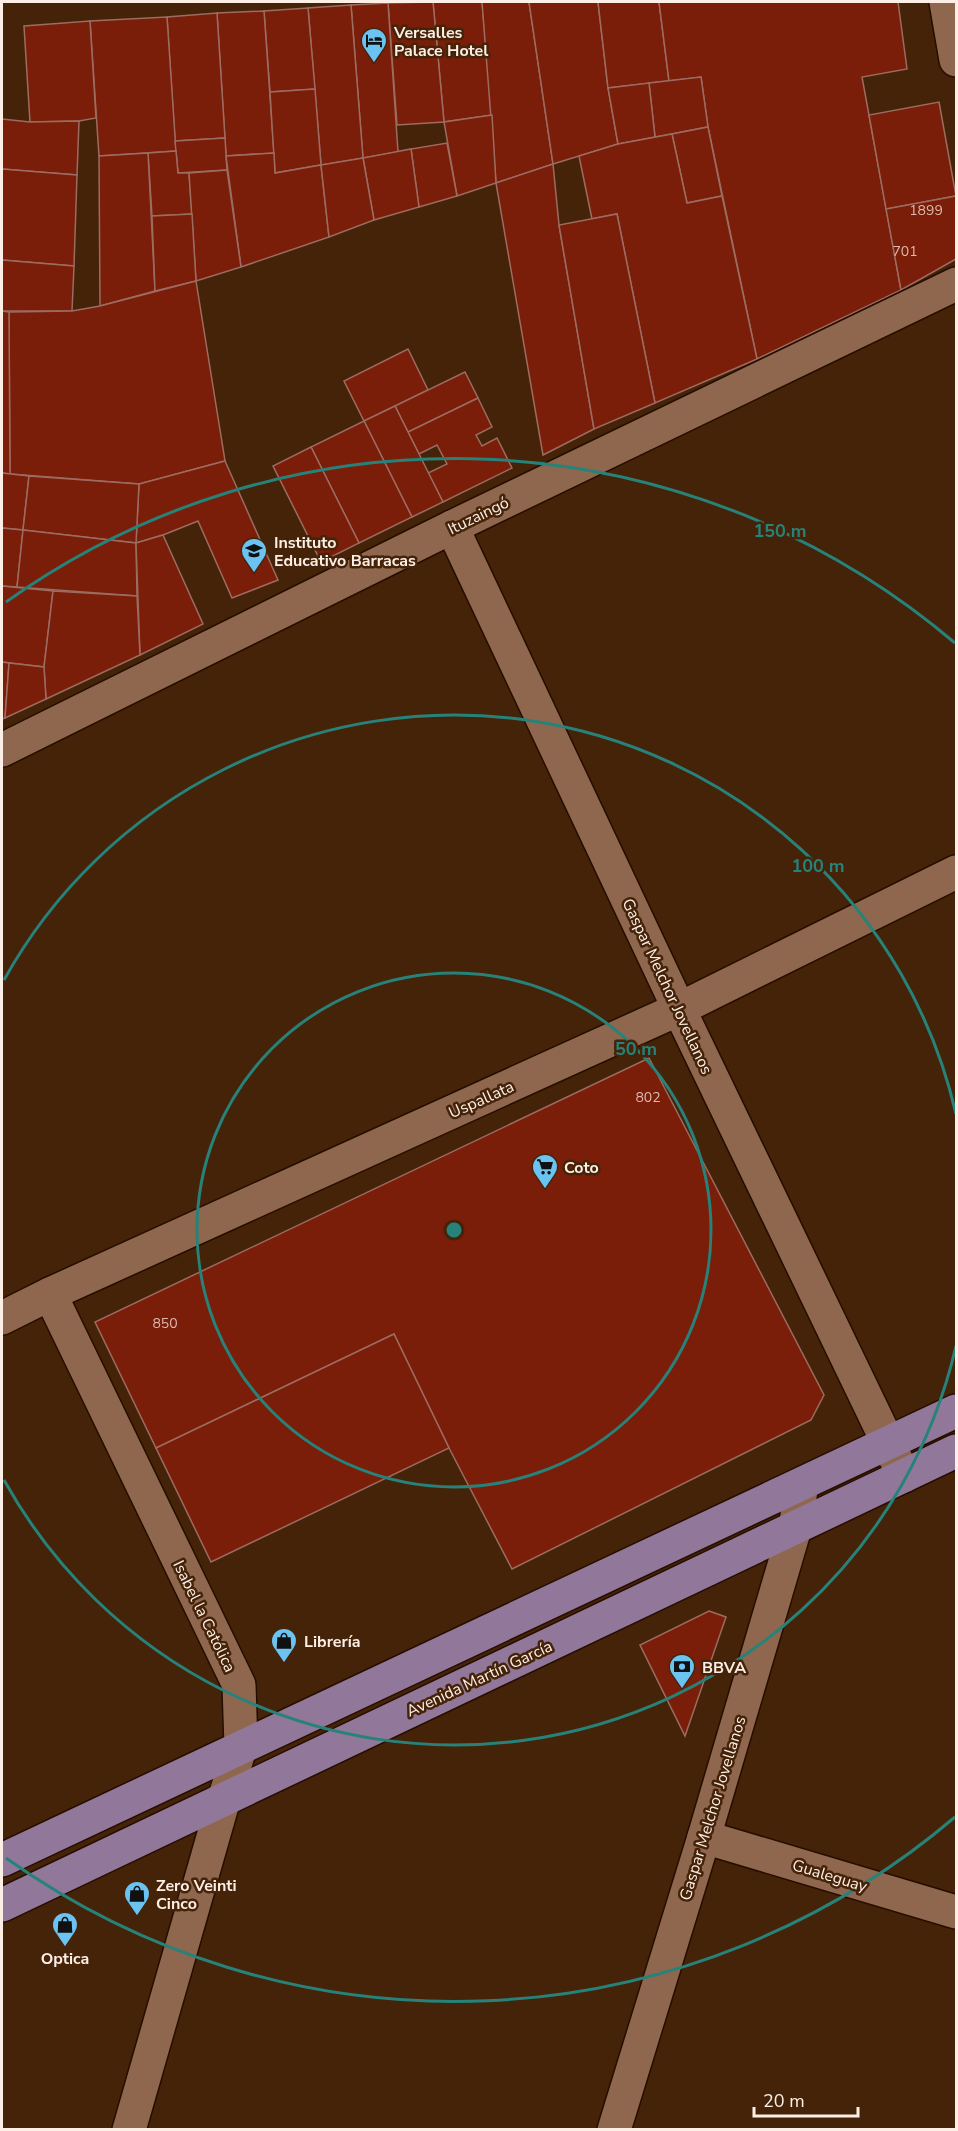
<svg xmlns="http://www.w3.org/2000/svg" width="958" height="2131" viewBox="0 0 958 2131" font-family="'Nunito Sans',sans-serif">
  <style>
    .building { fill: #7a1d09; stroke: #9c6c61; stroke-width: 1.5 }
    .lines { fill: none; stroke-linecap: round; stroke-linejoin: round }
    .minor-casing { stroke: #260d00; stroke-width: 36 }
    .major-casing { stroke: #260d00; stroke-width: 36 }
    .minor { stroke: #8f674e; stroke-width: 33 }
    .major { stroke: #91789a; stroke-width: 33 }
    .ring { fill: none; stroke: #27827a; stroke-width: 3 }
    .labels { text-anchor: middle; stroke-width: 5; stroke-linejoin: round; paint-order: stroke }
    .number-label { font-size: 14px; fill: #dcbaaf }
    .poi-label { font-size: 16px; font-weight: bold; fill: #fdefe6; stroke: #452309; text-anchor: start }
    .street-label { font-size: 16px; fill: #fdefe6; stroke: #452309 }
    .centre { fill: #27827a; stroke: #452309; stroke-width: 3 }
    .ring-label { font-size: 18px; text-anchor: middle; font-weight: bold; fill: #27827a; stroke: #452309; stroke-width: 5; stroke-linejoin: round; paint-order: stroke }
  </style>
  <rect width="100%" height="100%" fill="#452309"/>
  <g class="building">
    <path d="M433 2H482L492 115 444 122Z"/>
    <path d="M433 2 444 122 397 125 388 3Z"/>
    <path d="M482 2H529L553 164 496 183Z"/>
    <path d="M529 2H598L608 88 618 144 553 164Z"/>
    <path d="M598 2H659L669 81 608 88Z"/>
    <path d="M659 2H898L907 69 862 77 901 290 757 359 708 127 701 77 669 81Z"/>
    <path d="M388 3 398 152 363 158 351 5Z"/>
    <path d="M351 5 363 158 321 165 308 8Z"/>
    <path d="M308 8 315 89 270 92 264 11Z"/>
    <path d="M264 11 274 153 226 156 217 13Z"/>
    <path d="M217 13 225 138 175 141 167 17Z"/>
    <path d="M167 17 176 151 99 156 90 21Z"/>
    <path d="M90 21 96 118 79 121 30 122 24 26Z"/>
    <path d="M701 77 708 127 655 137 649 83Z"/>
    <path d="M649 83 655 137 618 144 608 88Z"/>
    <path d="M315 89 321 165 275 173 270 92Z"/>
    <path d="M939 102 956 196 886 209 869 115Z"/>
    <path d="M492 115 496 183 457 196 444 122Z"/>
    <path d="M2 119 30 122 79 121 77 175 2 169Z"/>
    <path d="M708 127 722 196 687 203 672 134Z"/>
    <path d="M672 134 687 203 722 196 757 359 655 403 617 214 592 219 579 156 618 144Z"/>
    <path d="M225 138 227 170 178 173 175 141Z"/>
    <path d="M447 143 457 196 419 207 411 149Z"/>
    <path d="M411 149 419 207 374 220 363 158Z"/>
    <path d="M176 151 178 173H189L192 214 152 216 148 153Z"/>
    <path d="M148 153 155 291 100 306 99 156Z"/>
    <path d="M274 153 275 173 321 165 329 237 241 267 226 156Z"/>
    <path d="M363 158 374 220 329 237 321 165Z"/>
    <path d="M553 164 559 225 594 429 543 455 496 183Z"/>
    <path d="M2 169 77 175 74 266 2 260Z"/>
    <path d="M227 170 241 267 196 281 189 173Z"/>
    <path d="M956 196V259L901 290 886 209Z"/>
    <path d="M192 214 196 281 155 291 152 216Z"/>
    <path d="M617 214 655 403 594 429 559 225Z"/>
    <path d="M2 260 74 266 72 311H2Z"/>
    <path d="M196 281 225 461 139 484 10 474 9 312 72 311 100 306Z"/>
    <path d="M2 311 9 312 10 474 2 473Z"/>
    <path d="M408 349 428 390 364 421 344 381Z"/>
    <path d="M465 372 478 398 408 432 395 406Z"/>
    <path d="M478 398 492 427 476 435 482 446 497 438 512 468 443 502 428 473 447 464 437 445 419 454 408 432Z"/>
    <path d="M395 406 443 502 412 517 364 421Z"/>
    <path d="M364 421 412 517 359 543 311 447Z"/>
    <path d="M311 447 359 543 321 562 273 466Z"/>
    <path d="M225 461 278 580 232 598 198 521 163 535 136 543 139 484Z"/>
    <path d="M2 473 29 476 23 530 2 528Z"/>
    <path d="M29 476 139 484 136 543 23 530Z"/>
    <path d="M2 528 23 530 17 587 2 586Z"/>
    <path d="M23 530 136 543 137 596 17 587Z"/>
    <path d="M163 535 203 624 140 655 136 543Z"/>
    <path d="M2 586 53 591 44 667 2 662Z"/>
    <path d="M53 591 137 596 140 655 46 699 44 667Z"/>
    <path d="M2 662 9 663 5 718 2 719Z"/>
    <path d="M9 663 44 667 46 699 5 718Z"/>
    <path d="M649 1058 824 1395 811 1420 512 1569 449 1448 394 1334 156 1448 95 1322Z"/>
    <path d="M394 1334 449 1448 211 1562 156 1448Z"/>
    <path d="M709 1611 726 1617 685 1736 640 1645Z"/>
  </g>
  <g class="lines">
    <defs>
      <g id="minor">
        <path d="M946 2 956 60"/>
        <path d="M452 527 679 1009 904 1476"/>
        <path d="M2 750 452 527 956 284"/>
        <path d="M50 1294 239 1685 241 1746 224 1799 129 2130"/>
        <path d="M2 1318 50 1294 679 1009 956 872"/>
        <path d="M704 1837 956 1912"/>
        <path d="M614 2130 704 1837 795 1528 802 1484"/>
      </g>
      <g id="major">
        <path d="M2 1860 956 1411"/>
        <path d="M2 1905 956 1451"/>
      </g>
    </defs>
    <use href="#minor" class="minor-casing"/>
    <use href="#major" class="major-casing"/>
    <use href="#minor" class="minor"/>
    <use href="#major" class="major"/>
  </g>
  <g class="ring">
    <circle cx="454" cy="1230" r="257"/>
    <path d="M956 1346A515 515 0 0 1 4 1480M4 980A515 515 0 0 1 956 1114"/>
    <path d="M955 1817A772 772 0 0 1 6 1858M6 602A772 772 0 0 1 955 643"/>
  </g>
  <defs>
    <symbol id="hotel-pin" viewBox="-11 -11 22 30"><path d="M0 17L-7.5 6A9.5 9.5 0 1 1 7.5 6Z" fill="#6ac3f1" stroke="#452309"/><path d="M-6-4.5h1.5V1H6V5H4.5V3h-9V5H-6ZM-4 0a1.8 1.8 0 1 1 3.6 0ZM.5 0V-2.5h3Q6-2.5 6 0Z" fill="#111"/></symbol>
    <symbol id="school-pin" viewBox="-11 -11 22 30"><path d="M0 17L-7.5 6A9.5 9.5 0 1 1 7.5 6Z" fill="#6ac3f1" stroke="#452309"/><path d="M0-5L7-2L0 1L-7-2ZM-4 1L0 2.5L4 1V4Q0 6-4 4Z" fill="#111"/></symbol>
    <symbol id="supermarket-pin" viewBox="-11 -11 22 30"><path d="M0 17L-7.5 6A9.5 9.5 0 1 1 7.5 6Z" fill="#6ac3f1" stroke="#452309"/><path d="M-6-5.5h2.5l.6 2H6L4.5 2H-2.5L-4.4-4H-6ZM-1.5 3.2a1.3 1.3 0 1 0 .1 0ZM3 3.2a1.3 1.3 0 1 0 .1 0Z" fill="#111"/></symbol>
    <symbol id="shop-pin" viewBox="-11 -11 22 30"><path d="M0 17L-7.5 6A9.5 9.5 0 1 1 7.5 6Z" fill="#6ac3f1" stroke="#452309"/><path d="M-5-2.5h2.3a2.7 3.5 0 0 1 5.4 0H5L5.5 6h-11ZM-1.5-2.5h3a1.5 2.3 0 0 0-3 0Z" fill="#111"/></symbol>
    <symbol id="bank-pin" viewBox="-11 -11 22 30"><path d="M0 17L-7.5 6A9.5 9.5 0 1 1 7.5 6Z" fill="#6ac3f1" stroke="#452309"/><path d="M-6-4H6V4H-6ZM0-2.3a2.3 2.3 0 1 0 0 4.6a2.3 2.3 0 1 0 0-4.6Z" fill="#111"/></symbol>
  </defs>
  <g fill-rule="evenodd">
    <use href="#hotel-pin" x="359" y="26" width="30" height="40"/>
    <use href="#school-pin" x="239" y="536" width="30" height="40"/>
    <use href="#supermarket-pin" x="530" y="1152" width="30" height="40"/>
    <use href="#shop-pin" x="269" y="1626" width="30" height="40"/>
    <use href="#bank-pin" x="667" y="1652" width="30" height="40"/>
    <use href="#shop-pin" x="122" y="1879" width="30" height="40"/>
    <use href="#shop-pin" x="50" y="1910" width="30" height="40"/>
  </g>
  <g class="labels">
    <g class="number-label">
      <text x="926" y="215">1899</text>
      <text x="905" y="256">701</text>
      <text x="648" y="1102">802</text>
      <text x="165" y="1328">850</text>
    </g>
    <g class="poi-label">
      <text x="394" y="38">Versalles<tspan x="394" dy="18">Palace Hotel</tspan></text>
      <text x="274" y="548">Instituto<tspan x="274" dy="18">Educativo Barracas</tspan></text>
      <text x="564" y="1173">Coto</text>
      <text x="304" y="1647">Librería</text>
      <text x="702" y="1673">BBVA</text>
      <text x="156" y="1891">Zero Veinti<tspan x="156" dy="18">Cinco</tspan></text>
      <text x="65" y="1964" text-anchor="middle">Optica</text>
    </g>
    <g class="street-label">
      <text transform="translate(478 515) rotate(-26)" y="6">Ituzaingó</text>
      <text transform="translate(668 986) rotate(65)" y="6">Gaspar Melchor Jovellanos</text>
      <text transform="translate(481 1099) rotate(-24)" y="6">Uspallata</text>
      <text transform="translate(205 1616) rotate(64)" y="6">Isabel la Católica</text>
      <text transform="translate(479 1678) rotate(-25)" y="6">Avenida Martín García</text>
      <text transform="translate(712 1808) rotate(-73)" y="6">Gaspar Melchor Jovellanos</text>
      <text transform="translate(830 1875) rotate(17)" y="6">Gualeguay</text>
    </g>
  </g>
  <circle cx="454" cy="1230" r="9" class="centre"/>
  <g class="ring-label">
    <text x="780" y="537">150 m</text>
    <text x="818" y="872">100 m</text>
    <text x="636" y="1055">50 m</text>
  </g>
  <rect width="958" height="2131" fill="none" stroke="#fdefe6" stroke-width="6"/>
  <path d="M754 2107v9h104v-9" fill="none" stroke="#fdefe6" stroke-width="3"/>
  <text x="763" y="2107" font-size="18" fill="#fdefe6" stroke="#452309" stroke-width="4.5" paint-order="stroke">20 m</text>
</svg>
